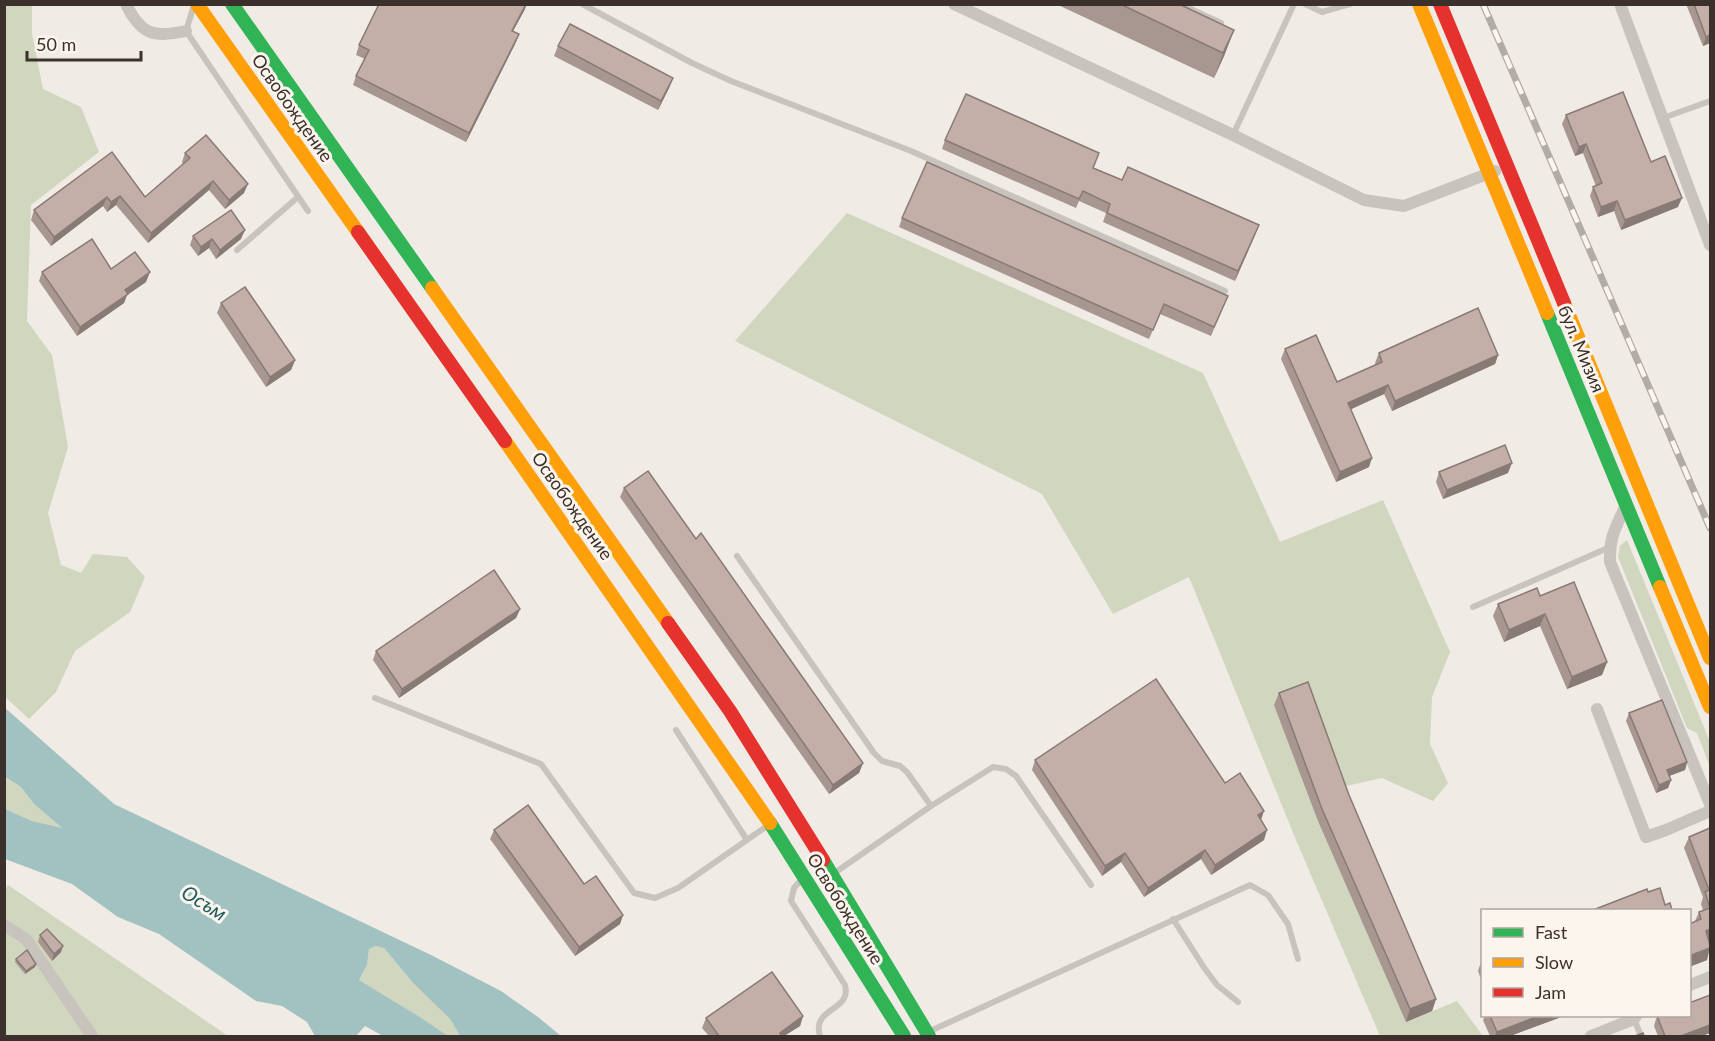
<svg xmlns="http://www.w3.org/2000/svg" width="1715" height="1041" viewBox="0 0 1715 1041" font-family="Lato,sans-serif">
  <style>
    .green { fill: #d1d6bf }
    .water { fill: #a1c2c1 }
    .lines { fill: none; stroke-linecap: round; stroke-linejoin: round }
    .lane { stroke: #c9c3be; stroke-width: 6 }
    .street { stroke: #c9c3be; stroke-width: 12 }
    .fast { stroke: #30b455; stroke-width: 14 }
    .slow { stroke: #ff9f0a; stroke-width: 14 }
    .jam { stroke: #e5322d; stroke-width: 14 }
    .rail-casing { stroke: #b1aca8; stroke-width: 7 }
    .rail { stroke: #fbf5ee; stroke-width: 4.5; stroke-dasharray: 14; stroke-linecap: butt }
    .wall { fill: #a89690 }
    .shaded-wall { fill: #887a75 }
    .building { fill: #c3afa7; stroke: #887a75; stroke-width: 1.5 }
    .labels { text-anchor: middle; stroke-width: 6; stroke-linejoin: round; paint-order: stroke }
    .street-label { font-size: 18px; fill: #3b302b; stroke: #fbf5ee }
    .water-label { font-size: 20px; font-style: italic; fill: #1f5a5e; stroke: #fbf5ee }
  </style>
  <rect width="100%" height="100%" fill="#f0ebe5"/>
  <g class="green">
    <path d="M32 5V34L43 89 81 107 99 152 31 205 27 321 52 355 68 447 48 513 61 565 81 573 93 554 127 557 145 577 130 612 75 651 56 692 29 719 4 696V5Z"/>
    <path d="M847 213 1203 373 1280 542 1383 500 1450 652 1432 697 1430 744 1448 783 1433 801 1382 778 1337 788 1406 1022 1457 1001 1483 1036H1380L1296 840 1189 577 1113 614 1042 494 735 341Z"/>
    <path d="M1627 540 1710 742V767L1697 733 1687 728 1618 557 1620 546Z"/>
    <path d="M4 777 21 787 34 804 63 829 32 821 5 809Z"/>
    <path d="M8 885 228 1036H5L4 892Z"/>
    <path d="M376 946 384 948 414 984 450 1019 460 1036H448L420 1017 359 980 367 965 369 949Z"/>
  </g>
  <path class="water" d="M4 707 114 804 431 955 501 991 538 1017 561 1036H460L450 1019 414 984 384 948 376 946 369 949 367 965 359 980 420 1017 448 1036H383L365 1026 356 1036H315L307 1022 282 1006 256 1001 159 934 118 917 72 884 5 859V809L32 821 62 828 34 804 21 787 5 777Z"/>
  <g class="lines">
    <g class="lane">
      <path d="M582 4 692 63 731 81 911 151 1225 291"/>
      <path d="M1180 4 1221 23"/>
      <path d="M1305 4 1322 12 1350 4"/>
      <path d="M194 5 186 31 308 211"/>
      <path d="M1663 118 1710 101"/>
      <path d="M1233 135 1294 4"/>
      <path d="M237 250 298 197"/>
      <path d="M737 556 874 753 882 761 900 766 907 772 931 806"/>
      <path d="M1473 607 1610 547"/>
      <path d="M375 698 541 764 634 893 655 898 678 888 770 824"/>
      <path d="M676 730 747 840"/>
      <path d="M833 874 931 806 993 767 1006 769 1016 776 1091 885"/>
      <path d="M802 879 794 888 791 901 845 985C852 1012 811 1007 820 1036"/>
      <path d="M1173 919 1205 969 1217 985 1238 1002"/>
      <path d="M1634 1019 1641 1036"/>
      <path d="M928 1032 1250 885 1268 895 1288 924 1298 959"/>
    </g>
    <g class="street">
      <path d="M126 4C141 35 154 38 186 31"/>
      <path d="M954 4 1233 135 1364 200 1404 206 1495 171"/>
      <path d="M1620 4 1710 245"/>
      <path d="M1626 505C1616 527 1609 537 1610 562L1710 804"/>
      <path d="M1597 709 1646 837 1666 830 1710 811"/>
      <path d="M4 925 26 939 92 1036"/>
      <path d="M1690 985 1710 977"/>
      <path d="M1591 1036 1634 1019 1636 1016"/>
    </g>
    <g class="fast">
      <path d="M232 4 432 288"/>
      <path d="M1547 313 1660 587"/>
      <path d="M770 823 904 1036"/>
      <path d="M823 860 929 1036"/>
    </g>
    <g class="slow">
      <path d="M197 4 358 232"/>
      <path d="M1419 4 1547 313"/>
      <path d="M432 288 668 623"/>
      <path d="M1564 303 1710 658"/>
      <path d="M505 441 770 823"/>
      <path d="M1660 587 1710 707"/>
    </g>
    <g class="jam">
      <path d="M1440 4 1564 303"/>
      <path d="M358 232 505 441"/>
      <path d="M668 623 730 711 823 860"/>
    </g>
    <defs>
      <path id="rail" d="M1483 4 1710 528"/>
    </defs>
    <use href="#rail" class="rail-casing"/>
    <use href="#rail" class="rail"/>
  </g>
  <g class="wall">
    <path d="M1056 4H1179L1234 30 1224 56 1214 78Z"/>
    <path d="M1686 4H1710V43L1703 46Z"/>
    <path d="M525 9 513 31 519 34 515 44 466 142 353 85 356 76 365 59 356 55 359 45Z"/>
    <path d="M558 46 673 78 669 88 658 110 554 56Z"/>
    <path d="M1566 115 1651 162 1678 207 1621 230 1614 211 1598 217 1590 196 1593 187 1596 186 1583 153 1575 156 1562 124Z"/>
    <path d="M945 140 1093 168 1122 180 1255 235 1235 281 1103 222 1106 213 1079 201 1076 208 942 149Z"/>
    <path d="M112 152 145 197 183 164 182 162 185 153 244 193 225 209 209 190 148 243 116 205 107 212 103 206 51 246 31 220 34 210Z"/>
    <path d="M902 218 1228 296 1211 336 1160 314 1149 339 899 227Z"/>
    <path d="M193 236 241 239 216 259 209 248 198 256 190 245Z"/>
    <path d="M111 269 146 282 127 295 124 303 77 336 39 281 42 272Z"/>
    <path d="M221 303 295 360 291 370 266 387 217 313Z"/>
    <path d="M1285 349 1337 382 1376 365 1375 363 1379 353 1498 355 1495 364 1392 411 1384 394 1351 409 1369 467 1336 482 1281 359Z"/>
    <path d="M1439 472 1508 473 1443 499 1436 482Z"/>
    <path d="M624 488 696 539 863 763 859 773 829 794 620 497Z"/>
    <path d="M1540 596 1607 662 1602 675 1567 689 1540 626 1504 642 1493 616 1498 604Z"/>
    <path d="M520 609 516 618 399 698 373 660 376 651Z"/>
    <path d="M1279 693 1349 795 1436 999 1432 1011 1406 1022 1318 821 1274 705Z"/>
    <path d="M1629 713 1687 762 1685 770 1669 776 1671 780 1668 788 1656 793 1626 721Z"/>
    <path d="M1035 760 1225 783 1261 820 1264 840 1211 875 1201 859 1144 897 1121 862 1102 876 1032 770Z"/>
    <path d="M1710 828V939L1709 940 1707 960 1689 967V924L1695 921 1699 912 1703 910 1701 904 1703 897 1684 848 1689 837Z"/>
    <path d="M494 830 623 915 620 924 575 956 490 839Z"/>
    <path d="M40 935 61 952 52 961 38 942Z"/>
    <path d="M16 959 36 964 35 967 25 974 15 962Z"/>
    <path d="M1482 959V982L1478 971Z"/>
    <path d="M803 1016 800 1026 784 1036H709L702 1028 706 1018Z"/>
    <path d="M1485 1016H1564L1510 1036H1490L1483 1020Z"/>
    <path d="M1657 1016 1710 1033 1701 1036H1658L1654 1026Z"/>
  </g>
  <g class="shaded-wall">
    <path d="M526 4H527L525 9 508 40 512 31Z"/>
    <path d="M1234 30 1224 56 1214 78 1223 53Z"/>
    <path d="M519 34 515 44 466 142 469 133Z"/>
    <path d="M1710 35V43L1703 46 1706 37Z"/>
    <path d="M673 78 669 88 658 110 661 101Z"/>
    <path d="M1586 144 1583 153 1575 156 1579 147Z"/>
    <path d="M213 181 209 190 148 243 151 233Z"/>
    <path d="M248 184 244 193 225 209 229 200Z"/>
    <path d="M120 196 116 205 107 212 111 202Z"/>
    <path d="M107 197 103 206 51 246 54 237Z"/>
    <path d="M1682 198 1678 207 1621 230 1625 220Z"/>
    <path d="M1617 201 1614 211 1598 217 1601 207Z"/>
    <path d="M1259 225 1255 235 1235 281 1238 271Z"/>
    <path d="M245 230 241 239 216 259 220 250Z"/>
    <path d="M212 239 209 248 198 256 201 247Z"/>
    <path d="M150 272 146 282 127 295 124 303 77 336 80 327 125 290Z"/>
    <path d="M1498 355 1495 364 1392 411 1395 401Z"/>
    <path d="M295 360 291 370 266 387 270 377Z"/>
    <path d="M1388 385 1384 394 1345 412 1348 403Z"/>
    <path d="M1372 458 1369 467 1336 482 1340 472Z"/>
    <path d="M1512 463 1508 473 1443 499 1447 490Z"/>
    <path d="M520 609 516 618 399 698 402 689Z"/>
    <path d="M1545 614 1540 626 1504 642 1509 630Z"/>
    <path d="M1607 662 1602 675 1567 689 1572 677Z"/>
    <path d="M1687 762 1685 770 1664 778 1667 770Z"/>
    <path d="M863 763 859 773 829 794 833 785Z"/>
    <path d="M1671 780 1668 788 1656 793 1659 785Z"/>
    <path d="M1264 811 1261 820 1258 815Z"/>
    <path d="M1267 830 1264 840 1211 875 1215 865Z"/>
    <path d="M1205 850 1201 859 1144 897 1148 888Z"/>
    <path d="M1125 853 1121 862 1102 876 1105 866Z"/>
    <path d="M623 915 620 924 575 956 579 947Z"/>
    <path d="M1710 929V939L1701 942 1706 931Z"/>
    <path d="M63 946 61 952 52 961 54 954Z"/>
    <path d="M1710 948 1707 960 1689 967V956Z"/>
    <path d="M36 964 35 967 25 974 26 971Z"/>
    <path d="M1436 999 1432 1011 1406 1022 1410 1009Z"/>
    <path d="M803 1016 800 1026 784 1036H778L780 1033Z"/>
    <path d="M1538 1016H1564L1510 1036H1495L1497 1032Z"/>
    <path d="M1710 1025V1033L1701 1036H1681Z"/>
  </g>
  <g class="building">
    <path d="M379 4H526L512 31 519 34 469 133 356 76 369 50 359 45Z"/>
    <path d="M1120 4H1179L1234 30 1223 53Z"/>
    <path d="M1694 4H1710V35L1706 37Z"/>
    <path d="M570 24 673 78 661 101 558 46Z"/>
    <path d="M1623 92 1651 162 1665 156 1682 198 1625 220 1617 201 1601 207 1593 187 1602 183 1586 144 1579 147 1566 115Z"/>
    <path d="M966 94 1099 153 1093 168 1122 180 1128 167 1259 225 1238 271 1107 213 1110 204 1083 191 1079 199 945 140Z"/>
    <path d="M206 135 248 184 229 200 213 181 151 233 120 196 111 202 107 197 54 237 34 210 112 152 145 197 190 158 185 153Z"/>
    <path d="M927 162 1228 296 1214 327 1164 304 1153 330 902 218Z"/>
    <path d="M231 210 245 230 220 250 212 239 201 247 193 236Z"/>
    <path d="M92 239 111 269 135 252 150 272 125 290 128 294 80 327 42 272Z"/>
    <path d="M245 287 295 360 270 377 221 303Z"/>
    <path d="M1478 308 1498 355 1395 401 1388 385 1348 403 1372 458 1340 472 1285 349 1316 335 1337 382 1382 362 1379 353Z"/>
    <path d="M1505 445 1512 463 1447 490 1439 472Z"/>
    <path d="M648 471 696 539 701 533 863 763 833 785 624 488Z"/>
    <path d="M494 570 520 609 402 689 376 651Z"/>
    <path d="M1574 582 1607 662 1572 677 1545 614 1509 630 1498 604 1537 588 1540 596Z"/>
    <path d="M1156 679 1225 783 1240 773 1264 811 1258 815 1267 830 1215 865 1205 850 1148 888 1125 853 1105 866 1035 760Z"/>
    <path d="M1308 682 1349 795 1436 999 1410 1009 1322 809 1279 693Z"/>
    <path d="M1662 700 1687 762 1667 770 1671 780 1659 785 1629 713Z"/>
    <path d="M528 805 584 884 596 876 623 915 579 947 494 830Z"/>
    <path d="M1710 828V929L1706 931 1710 945V948L1689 956V924L1701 919 1699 912 1710 908 1705 892 1709 890 1689 837Z"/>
    <path d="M1660 888 1665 905 1670 903 1672 910H1593L1647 889 1648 892Z"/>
    <path d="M47 929 63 946 54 954 40 935Z"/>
    <path d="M27 950 36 964 26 971 16 959Z"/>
    <path d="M772 972 803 1016 780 1033 782 1036H719L706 1018Z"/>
    <path d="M1710 995V1025L1681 1036H1665L1657 1016H1689V1003Z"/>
    <path d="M1490 1016H1538L1497 1032Z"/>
    <path d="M1643 1033 1644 1036H1635Z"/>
  </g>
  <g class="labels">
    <g class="street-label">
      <text transform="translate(292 108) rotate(55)" y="6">Освобождение</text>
      <text transform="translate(1581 349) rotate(67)" y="6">бул. Мизия</text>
      <text transform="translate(572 506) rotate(55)" y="6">Освобождение</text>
      <text transform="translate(845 909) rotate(58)" y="6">Освобождение</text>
    </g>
    <g class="water-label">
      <text transform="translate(204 903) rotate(32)" y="7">Осъм</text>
    </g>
  </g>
  <rect width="1715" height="1041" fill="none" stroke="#3b302b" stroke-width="12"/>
  <rect x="1481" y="909" width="210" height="108" fill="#fbf5ee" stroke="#aea6a0" stroke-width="1.5"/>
  <rect x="1493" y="928" width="30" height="9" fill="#30b455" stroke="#aea6a0" stroke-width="1.5"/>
  <text x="1535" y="939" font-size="18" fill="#3b302b">Fast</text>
  <rect x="1493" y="958" width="30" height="9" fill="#ff9f0a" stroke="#aea6a0" stroke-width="1.5"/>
  <text x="1535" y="969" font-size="18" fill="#3b302b">Slow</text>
  <rect x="1493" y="988" width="30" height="9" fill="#e5322d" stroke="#aea6a0" stroke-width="1.5"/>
  <text x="1535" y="999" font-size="18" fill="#3b302b">Jam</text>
  <path d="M27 51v9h114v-9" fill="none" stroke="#3b302b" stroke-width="3"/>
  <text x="36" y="51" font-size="18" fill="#3b302b" stroke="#fbf5ee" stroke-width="4.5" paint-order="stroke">50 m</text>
</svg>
